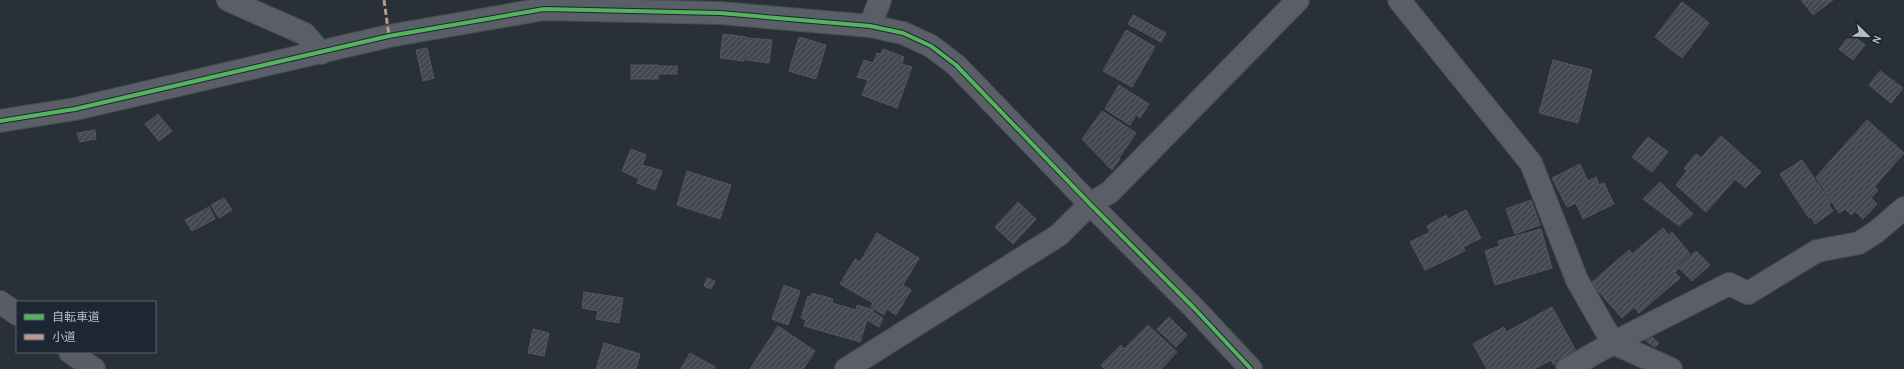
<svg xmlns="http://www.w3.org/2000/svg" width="1904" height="369" viewBox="0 0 1904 369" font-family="'Alegreya Sans','Noto Sans JP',sans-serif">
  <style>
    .building { fill: url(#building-hatch); stroke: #52575f }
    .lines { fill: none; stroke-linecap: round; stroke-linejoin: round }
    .minor-casing { stroke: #484c53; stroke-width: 24 }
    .tertiary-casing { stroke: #484c53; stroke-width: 24 }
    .secondary-casing { stroke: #484c53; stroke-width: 24 }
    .minor { stroke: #5a5e66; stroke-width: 22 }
    .tertiary { stroke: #5a5e66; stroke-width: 22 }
    .secondary { stroke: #595d64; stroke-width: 22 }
    .quiet { stroke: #b69a8f; stroke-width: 3; stroke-dasharray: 6 3; stroke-linecap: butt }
    .cycleway-casing { stroke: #1d2633; stroke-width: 6 }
    .cycleway { stroke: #56b35d; stroke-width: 4 }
  </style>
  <defs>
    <pattern id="building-hatch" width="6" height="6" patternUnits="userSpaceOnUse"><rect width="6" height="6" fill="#444950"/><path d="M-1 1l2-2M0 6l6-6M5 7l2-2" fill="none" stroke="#5d6168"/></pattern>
  </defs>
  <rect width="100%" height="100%" fill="#2a3038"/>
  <g class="building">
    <path d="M1801 0H1833L1813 15Z"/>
    <path d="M1682 2 1709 23 1682 58 1655 37Z"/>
    <path d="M1133 15 1166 33 1161 42 1128 24Z"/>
    <path d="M1126 30 1155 47 1132 87 1103 71Z"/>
    <path d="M723 34 747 37 744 61 720 58Z"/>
    <path d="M1851 34 1865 45 1853 60 1839 49Z"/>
    <path d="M799 37 826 45 816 79 789 71Z"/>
    <path d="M748 38 772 40 769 63 746 60Z"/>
    <path d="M427 48 434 78 423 81 416 50Z"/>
    <path d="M883 49 904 57 902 64 912 67 897 108 862 95 868 80 857 77 864 60 873 63 877 53 881 54Z"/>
    <path d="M1553 60 1592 70 1578 123 1539 113Z"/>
    <rect x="631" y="65" width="27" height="14"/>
    <rect x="659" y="66" width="18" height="8"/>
    <path d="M1880 71 1903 88 1891 103 1869 85Z"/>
    <path d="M1119 85 1149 104 1140 118 1136 115 1130 125 1105 109Z"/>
    <path d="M1102 111 1136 133 1119 158 1120 159 1112 170 1082 139Z"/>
    <path d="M158 114 172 131 159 141 145 124Z"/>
    <path d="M1867 120 1904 153 1874 187 1878 190 1871 198 1877 204 1863 219 1855 211 1851 215 1845 209 1839 213 1816 177Z"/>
    <path d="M95 130 96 139 80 142 77 133Z"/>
    <path d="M1721 136 1761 172 1745 188 1735 179 1706 212 1676 185 1687 171 1684 168 1696 154 1701 158Z"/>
    <path d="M1648 137 1668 152 1652 172 1632 157Z"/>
    <path d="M631 149 646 155 637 178 622 171Z"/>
    <path d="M1802 160 1831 203 1829 205 1833 211 1815 224 1811 217 1809 218 1780 174Z"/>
    <path d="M1580 164 1588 181 1596 177 1599 185 1604 183 1614 204 1583 219 1576 203 1567 207 1552 178Z"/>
    <path d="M643 165 662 171 655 190 637 183Z"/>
    <path d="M687 171 731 185 720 219 677 205Z"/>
    <path d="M1660 182 1693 214 1679 226 1643 199Z"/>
    <path d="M224 198 232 210 219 218 211 205Z"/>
    <path d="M1531 200 1540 225 1515 234 1506 209Z"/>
    <path d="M1018 202 1036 219 1013 244 995 227Z"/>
    <path d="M209 207 215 219 192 231 185 220Z"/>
    <path d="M1466 210 1481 238 1463 247 1448 219Z"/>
    <path d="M1446 215 1465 251 1425 270 1410 242 1430 232 1427 226Z"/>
    <path d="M1663 228 1669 235 1672 232 1690 254 1677 266 1679 268 1675 272 1673 269 1672 270 1680 278 1639 313 1634 307 1622 318 1591 283 1629 250 1632 254Z"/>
    <path d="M1541 229 1552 268 1495 285 1485 251 1500 246 1498 241Z"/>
    <path d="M877 233 919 258 903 285 911 290 896 315 887 309 884 315 871 307 873 303 840 284 855 259 860 262Z"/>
    <path d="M1696 251 1710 265 1692 281 1678 267Z"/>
    <path d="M707 278 715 281 711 289 704 286Z"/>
    <path d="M784 285 800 291 788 325 772 319Z"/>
    <path d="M584 292 623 298 619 323 596 319 598 311 582 308Z"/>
    <path d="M812 293 833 299 832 303 856 310 857 305 874 310 873 312 883 318 879 327 867 320 860 342 804 326 806 320 801 318 808 296 811 297Z"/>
    <path d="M1552 307 1577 353 1554 365 1551 360 1534 369H1487L1473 344 1504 327 1506 332Z"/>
    <path d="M1169 317 1187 335 1176 347 1157 329Z"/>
    <path d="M1148 325 1177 352 1161 369H1105L1101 365 1121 345 1124 349Z"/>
    <path d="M778 326 815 351 803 369H750Z"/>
    <path d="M533 329 549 333 544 356 528 353Z"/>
    <path d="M1650 336 1659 343 1655 347 1646 341Z"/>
    <path d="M604 343 640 354 636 369H596Z"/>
    <path d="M690 353 715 367 714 369H681Z"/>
  </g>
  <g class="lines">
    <defs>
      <g id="minor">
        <path d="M228 0 305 34 321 53"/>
        <path d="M1399 0 1531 163 1577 280 1613 343 1729 284 1748 293 1817 251 1859 243 1876 232 1904 208"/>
        <path d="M846 369 1059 235 1090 204 1110 192 1298 0"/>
        <path d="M1567 369 1613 343 1671 369"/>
      </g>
      <g id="tertiary">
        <path d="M870 26 880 0"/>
        <path d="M0 121 75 109 389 36 544 9 720 13 870 26 903 33 931 46 956 65 1090 204 1194 308 1251 369"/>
      </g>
      <g id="secondary">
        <path d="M0 302 17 314"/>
        <path d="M70 352 94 369"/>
      </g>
    </defs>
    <use href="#minor" class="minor-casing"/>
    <use href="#tertiary" class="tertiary-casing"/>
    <use href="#secondary" class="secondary-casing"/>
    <use href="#minor" class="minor"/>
    <use href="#tertiary" class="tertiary"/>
    <use href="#secondary" class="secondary"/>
    <path class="quiet" d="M384 0 389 36"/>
    <defs>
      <path id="cycleway" d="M0 121 75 109 389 36 544 9 720 13 870 26 903 33 931 46 956 65 1090 204 1194 308 1251 369"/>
    </defs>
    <use href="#cycleway" class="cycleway-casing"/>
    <use href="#cycleway" class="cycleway"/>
  </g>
  <rect x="16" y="301" width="140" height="52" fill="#1d2633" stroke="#59626f"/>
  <rect x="24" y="314" width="20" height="6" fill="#56b35d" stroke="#59626f"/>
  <text x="52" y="321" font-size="12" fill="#b4bcc9">自転車道</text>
  <rect x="24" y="334" width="20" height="6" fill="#b69a8f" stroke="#59626f"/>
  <text x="52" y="341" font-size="12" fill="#b4bcc9">小道</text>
  <g transform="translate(1868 36) rotate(113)" stroke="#1d2633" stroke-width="3" paint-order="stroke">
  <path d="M0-3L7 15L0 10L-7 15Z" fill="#b4bcc9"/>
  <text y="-6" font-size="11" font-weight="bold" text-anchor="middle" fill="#b4bcc9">N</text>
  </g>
</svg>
